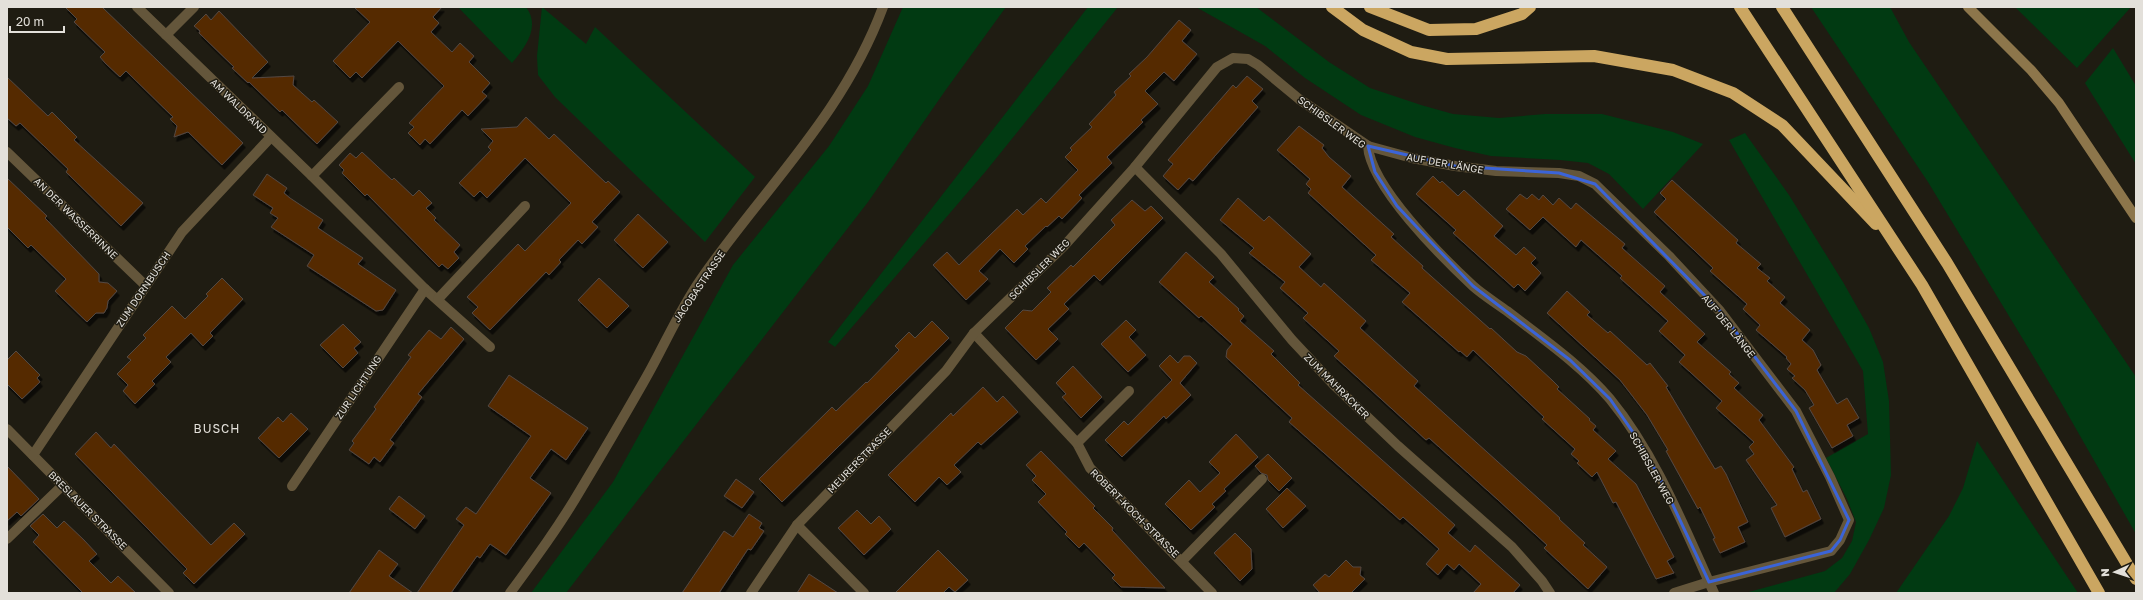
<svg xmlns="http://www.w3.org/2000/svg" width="2143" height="600" viewBox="0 0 2143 600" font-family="'Golos Text',sans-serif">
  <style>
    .green { fill: #013a12 }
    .building { fill: #552a05; stroke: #534842; filter: url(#shadow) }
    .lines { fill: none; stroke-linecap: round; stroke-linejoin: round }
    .minor { stroke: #64563b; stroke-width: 10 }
    .tertiary { stroke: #64563b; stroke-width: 10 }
    .secondary { stroke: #8d764b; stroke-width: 10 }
    .motorway { stroke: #cba661; stroke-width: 12 }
    .marked { fill: none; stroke: #3b64d8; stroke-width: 3; stroke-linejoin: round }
    .labels { text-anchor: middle; stroke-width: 3; stroke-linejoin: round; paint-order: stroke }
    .street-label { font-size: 10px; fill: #e3e0da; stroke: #1f1c12 }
    .quarter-label { font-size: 12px; letter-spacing: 1px; fill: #e3e0da; stroke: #1f1c12 }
  </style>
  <defs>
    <filter id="shadow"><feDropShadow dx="2.5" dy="4.5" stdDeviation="0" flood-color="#0009"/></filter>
  </defs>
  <rect width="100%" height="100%" fill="#1f1c12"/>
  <g class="green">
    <path d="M458 7H526C541 27 525 47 512 63Z"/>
    <path d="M542 7 586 44 595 27 755 177 705 242 555 97 538 75 537 56Z"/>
    <path d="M903 7H1006L945 91 868 202 566 593H531L613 482 733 265 829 146 868 86Z"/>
    <path d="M1088 7H1118L986 171 835 347 828 342Z"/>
    <path d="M1196 7H1256L1329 62 1370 88 1421 105 1453 114 1499 118 1545 114H1602L1673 132 1703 144 1643 209 1609 174 1588 163 1560 160 1491 156 1455 148 1415 137 1361 115 1305 78 1265 46Z"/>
    <path d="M1811 7H1890L1909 42 2136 377V534L2059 399 1928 182Z"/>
    <path d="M2015 7H2131L2077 68Z"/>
    <path d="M2113 48 2136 86V164L2085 83Z"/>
    <path d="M1745 133 1789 195 1843 282 1869 328 1883 362 1889 401 1891 475 1884 508 1869 540 1850 574 1834 593H1745L1825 571 1842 558 1852 541 1856 522 1847 499 1826 458 1868 434 1863 371 1729 140Z"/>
    <path d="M1977 441 2078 593H1896L1949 516 1963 488Z"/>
  </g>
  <g class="building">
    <path d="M65 7H102L243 143 222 165 188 132 174 137 177 126 170 119 173 117 126 71 120 77 105 63 100 57 105 52 74 22 77 19Z"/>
    <path d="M354 7H442L433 17 439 23 431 32 452 52 460 43 474 56 469 62 490 83 482 92 487 96 468 116 462 110 430 144 425 139 420 145 408 133 414 127 409 123 444 86 398 41 362 78 356 72 350 78 333 61 370 22Z"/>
    <path d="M219 11 268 62 252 78 294 76 293 85 312 102 314 100 338 122 317 144 282 110 280 112 249 82 248 83 232 68 234 67 199 33 200 31 194 26 206 14 211 20Z"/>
    <path d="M1179 20 1191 30 1182 41 1197 54 1174 81 1164 72 1145 91 1158 104 1141 120 1143 122 1107 157 1112 163 1079 195 1082 198 1062 219 1059 216 1047 227 1046 226 1025 246 1028 249 1014 263 1000 249 979 271 988 279 966 300 933 265 947 252 959 265 1017 209 1023 215 1041 198 1046 203 1078 170 1065 157 1072 150 1070 148 1092 127 1089 124 1116 95 1114 92 1131 76 1129 74 1147 57Z"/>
    <path d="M1247 76 1263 89 1252 101 1258 107 1193 181 1189 178 1178 190 1163 176 1173 164 1168 160 1233 85 1236 88Z"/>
    <path d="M7 77 48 116 52 112 77 137 74 140 143 203 121 226 66 172 68 169 20 123 16 126 7 118Z"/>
    <path d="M526 117 549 139 554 134 606 183 608 181 620 192 592 222 598 227 582 244 578 240 559 260 561 262 549 275 546 272 490 330 472 313 478 307 467 297 518 244 525 251 571 203 525 158 487 198 480 191 474 197 459 183 491 150 488 147 493 141 481 129 517 127Z"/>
    <path d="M1299 126 1324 145 1322 148 1329 157 1351 176 1342 187 1394 234 1391 237 1423 266 1422 268 1490 329 1491 328 1517 352 1526 356 1552 380 1559 387 1557 389 1590 419 1589 420 1596 426 1593 430 1616 451 1608 459 1636 484 1674 557 1667 561 1674 573 1656 579 1616 502 1613 503 1597 472 1592 477 1577 463 1579 461 1571 454 1575 449 1542 419 1544 417 1473 350 1467 357 1460 351 1459 352 1402 302 1410 293 1371 260 1376 255 1308 193 1311 189 1306 184 1310 179 1277 150Z"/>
    <path d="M362 152 392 180 394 178 413 196 419 190 432 203 426 208 436 218 434 220 460 245 454 252 459 258 448 269 442 264 439 267 367 194 365 196 342 173 344 170 339 165 350 153 356 158Z"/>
    <path d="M267 174 287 188 284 193 290 198 323 220 318 228 363 258 358 264 396 290 383 310 376 311 307 266 314 255 271 227 278 218 270 213 273 208 253 195Z"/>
    <path d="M1433 176 1440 183 1442 181 1458 196 1464 190 1503 226 1494 236 1516 255 1524 247 1536 258 1531 263 1541 273 1525 291 1518 284 1514 288 1453 233 1456 230 1416 194Z"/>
    <path d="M7 178 47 216 45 218 99 274V282L108 283 117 291 108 301 107 308 104 313H96L87 322 55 291 66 279 31 245 28 248 7 227Z"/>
    <path d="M1672 180 1738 240 1736 243 1761 264 1757 268 1770 278 1767 281 1785 297 1780 303 1810 330 1802 340 1813 350 1821 365 1817 370 1837 404 1847 398 1859 418 1847 425 1853 436 1832 448 1809 408 1814 405 1805 390 1792 378 1795 376 1787 369 1791 364 1786 358 1787 357 1756 330 1760 325 1743 309 1747 304 1710 271 1713 268 1654 212 1666 199 1660 193Z"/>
    <path d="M1520 194 1527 199 1532 194 1539 200 1543 195 1553 205 1559 198 1571 209 1576 203 1625 244 1622 248 1665 286 1660 292 1705 334 1697 342 1731 372 1729 374 1739 383 1734 388 1763 415 1759 420 1794 467 1792 469 1803 492 1807 490 1821 519 1785 537 1771 508 1777 505 1746 460 1754 454 1749 447 1754 442 1716 408 1722 401 1679 362 1685 355 1659 331 1668 321 1620 278 1622 276 1581 240 1576 247 1543 217 1530 230 1506 209Z"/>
    <path d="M1238 198 1264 221 1269 216 1311 254 1299 267 1321 287 1324 283 1366 321 1360 328 1418 381 1414 386 1560 518 1559 519 1585 543 1583 545 1607 567 1588 589 1544 548 1547 545 1497 499 1429 438 1426 440 1334 356 1339 351 1303 318 1308 313 1280 288 1285 282 1249 253 1254 248 1220 220Z"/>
    <path d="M1132 200 1145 211 1151 206 1163 218 1100 281 1094 275 1064 304 1069 309 1048 329 1058 339 1036 360 1005 328 1023 310 1032 311 1051 292 1047 288 1071 265 1073 267 1115 225 1111 220Z"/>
    <path d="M638 214 668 242 643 268 614 240Z"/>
    <path d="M1186 252 1214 277 1209 282 1239 309 1238 310 1244 316 1240 321 1274 351 1271 354 1300 383 1298 385 1455 525 1448 533 1470 552 1475 545 1520 585 1513 593H1473L1481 584 1459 564 1454 570 1447 564 1438 575 1426 564 1439 549 1403 517 1400 520 1289 422 1292 418 1226 357 1227 350 1232 344 1201 316 1199 318 1159 282Z"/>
    <path d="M222 278 243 299 210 333 213 336 203 346 191 333 166 357 171 362 152 381 155 384 135 404 123 391 128 385 117 374 131 360 127 357 146 338 143 335 172 306 185 319 208 296 206 294Z"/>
    <path d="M599 278 629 306 607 328 578 300Z"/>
    <path d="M1567 291 1590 312 1587 315 1608 333 1610 331 1647 365 1650 363 1668 386 1666 387 1715 469 1721 466 1726 474 1748 522 1738 527 1745 542 1720 553 1713 539 1715 538 1700 507 1698 509 1666 451 1668 450 1647 415 1620 380 1547 313Z"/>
    <path d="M1126 320 1136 330 1129 337 1146 355 1128 372 1101 344Z"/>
    <path d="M932 321 949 338 782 502 759 479 832 407 836 411 866 382 867 383 899 350 895 346 909 332 915 338Z"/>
    <path d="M343 324 361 342 354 348 358 353 343 368 320 345Z"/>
    <path d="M451 327 464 339 418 394 422 397 390 440 394 443 380 462 374 457 369 464 349 450 354 443 352 441 376 409 374 407 411 357 408 355 429 330 441 339Z"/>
    <path d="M16 351 40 375 37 378 40 382 22 399 7 384V360Z"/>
    <path d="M1170 355 1178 363 1184 356H1190L1197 363 1180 383 1191 395 1166 419 1164 416 1122 457 1105 440 1124 421 1128 425 1172 380 1159 366Z"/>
    <path d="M1073 366 1102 397 1081 418 1062 397 1066 394 1056 383Z"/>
    <path d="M509 375 588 428 566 460 551 449 530 478 551 493 506 555 490 544 480 558 477 556 451 593H417L464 525 456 519 466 507 476 514 531 436 488 406Z"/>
    <path d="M983 387 997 402 1003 396 1018 412 981 445 978 442 954 465 961 472 947 485 939 477 915 502 888 475 951 413 953 416Z"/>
    <path d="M291 413 308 429 279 458 258 438 278 417 283 422Z"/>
    <path d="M96 432 111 448 114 444 211 545 234 523 245 534 194 584 183 573 187 569 75 454Z"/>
    <path d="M1236 434 1258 457 1224 489 1226 491 1212 504 1215 507 1191 530 1165 504 1189 480 1200 492 1220 473 1209 462Z"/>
    <path d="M1041 451 1095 506 1093 508 1113 528 1112 530 1165 588 1121 587 1112 578 1115 575 1084 543 1079 548 1065 534 1067 532 1038 502 1046 494 1032 480 1036 476 1026 465Z"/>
    <path d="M1268 454 1292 478 1279 491 1268 480 1267 475 1261 473 1255 466Z"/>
    <path d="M7 466 39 499 21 516 17 512 7 521Z"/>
    <path d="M736 479 754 492 742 508 724 496Z"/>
    <path d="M1287 488 1306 506 1283 528 1266 509Z"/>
    <path d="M399 496 425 516 415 529 389 509Z"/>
    <path d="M857 510 871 524 879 516 891 529 864 555 838 528Z"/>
    <path d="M43 514 57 528 64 521 84 540 97 554 89 561 111 583 118 576 136 593H83L33 542 39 535 30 526Z"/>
    <path d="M749 514 762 523 759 528 764 531 751 550 748 549 719 593H682L724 531 733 537Z"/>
    <path d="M1235 533 1251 549 1252 569 1240 581 1214 553Z"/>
    <path d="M379 550 398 564 389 576 413 593H349Z"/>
    <path d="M938 550 968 580 955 592 949 587 943 593H895Z"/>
    <path d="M1346 560 1353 567H1361L1360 575 1365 579 1351 593H1320L1313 585 1325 574 1329 577Z"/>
    <path d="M809 574 838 593H797Z"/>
  </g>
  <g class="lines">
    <g class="minor">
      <path d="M137 7 312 176 425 289 490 347"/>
      <path d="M166 35 194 7"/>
      <path d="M1368 146 1412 158 1455 166 1496 171 1559 173 1579 176 1595 184 1669 256 1720 311 1796 411 1830 477 1849 520 1840 540 1831 551 1709 582 1674 593"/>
      <path d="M7 152 145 285"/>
      <path d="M1135 167 1221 254 1292 340 1335 386 1398 446 1512 547 1542 581 1550 593"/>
      <path d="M312 176 399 87"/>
      <path d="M438 299 525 206"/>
      <path d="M974 333 1077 443 1090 468 1212 593"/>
      <path d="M7 429 169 593"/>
      <path d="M1077 443 1129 391"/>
      <path d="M33 455 182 232 271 137"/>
      <path d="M292 486 425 289"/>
      <path d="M797 525 864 593"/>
      <path d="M7 539 63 485"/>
      <path d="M1182 561 1262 479"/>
      <path d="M751 593 797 525 946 371 974 333 1064 246 1135 167 1217 67 1233 58 1248 59 1258 65 1299 99 1368 146C1370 186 1443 258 1473 286 1483 295 1496 303 1507 311 1542 338 1581 365 1610 399 1656 455 1684 527 1714 593"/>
    </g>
    <path class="tertiary" d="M510 593C535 559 560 525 581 489 602 454 623 418 643 383 663 349 678 312 701 279 765 187 843 115 883 7"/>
    <path class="secondary" d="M1968 7 2031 70 2059 103 2136 218"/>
    <g class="motorway">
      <path d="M1332 7 1363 30 1411 52 1447 59 1594 56 1673 70 1733 93 1782 125 1876 224"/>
      <path d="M1370 7 1429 30 1476 29 1522 14 1530 7"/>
      <path d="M1740 7 1922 285 2099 593"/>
      <path d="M1782 7 1947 263 2136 579"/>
    </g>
  </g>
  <path class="marked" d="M1368 146 1455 166 1559 173 1595 184 1720 311 1796 411 1849 520 1840 540 1831 551 1709 582 1663 484 1639 441 1610 399 1570 360 1473 286 1430 241 1397 206 1375 172Z"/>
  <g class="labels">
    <g class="street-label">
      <text transform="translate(239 106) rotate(44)" y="4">AM WALDRAND</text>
      <text transform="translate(1332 122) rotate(36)" y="4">SCHIBSLER WEG</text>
      <text transform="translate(1445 163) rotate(10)" y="4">AUF DER LÄNGE</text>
      <text transform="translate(76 218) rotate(44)" y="4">AN DER WASSERRINNE</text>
      <text transform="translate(1039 269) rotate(-45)" y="4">SCHIBSLER WEG</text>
      <text transform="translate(699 286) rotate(-56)" y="4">JACOBASTRASSE</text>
      <text transform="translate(143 289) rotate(-56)" y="4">ZUM DORNBUSCH</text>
      <text transform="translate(1729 326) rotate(51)" y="4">AUF DER LÄNGE</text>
      <text transform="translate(1337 386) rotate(45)" y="4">ZUM MAHRACKER</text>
      <text transform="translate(358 387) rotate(-56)" y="4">ZUR LICHTUNG</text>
      <text transform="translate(859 460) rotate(-46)" y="4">MEURERSTRASSE</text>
      <text transform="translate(1652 468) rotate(61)" y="4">SCHIBSLER WEG</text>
      <text transform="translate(88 510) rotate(45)" y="4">BRESLAUER STRASSE</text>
      <text transform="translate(1135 513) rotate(45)" y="4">ROBERT-KOCH-STRASSE</text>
    </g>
    <g class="quarter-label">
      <text x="217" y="433">BUSCH</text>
    </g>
  </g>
  <rect width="2143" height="600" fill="none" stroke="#e3e0da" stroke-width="16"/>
  <g transform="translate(2115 572) rotate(267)" stroke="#1f1c12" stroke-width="3" paint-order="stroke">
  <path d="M0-3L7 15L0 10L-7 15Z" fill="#e3e0da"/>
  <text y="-6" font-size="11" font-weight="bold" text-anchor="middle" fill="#e3e0da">N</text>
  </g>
  <path d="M10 26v6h54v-6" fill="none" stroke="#e3e0da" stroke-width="2"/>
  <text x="16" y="26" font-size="12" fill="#e3e0da" stroke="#1f1c12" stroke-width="3" paint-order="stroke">20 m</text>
</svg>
